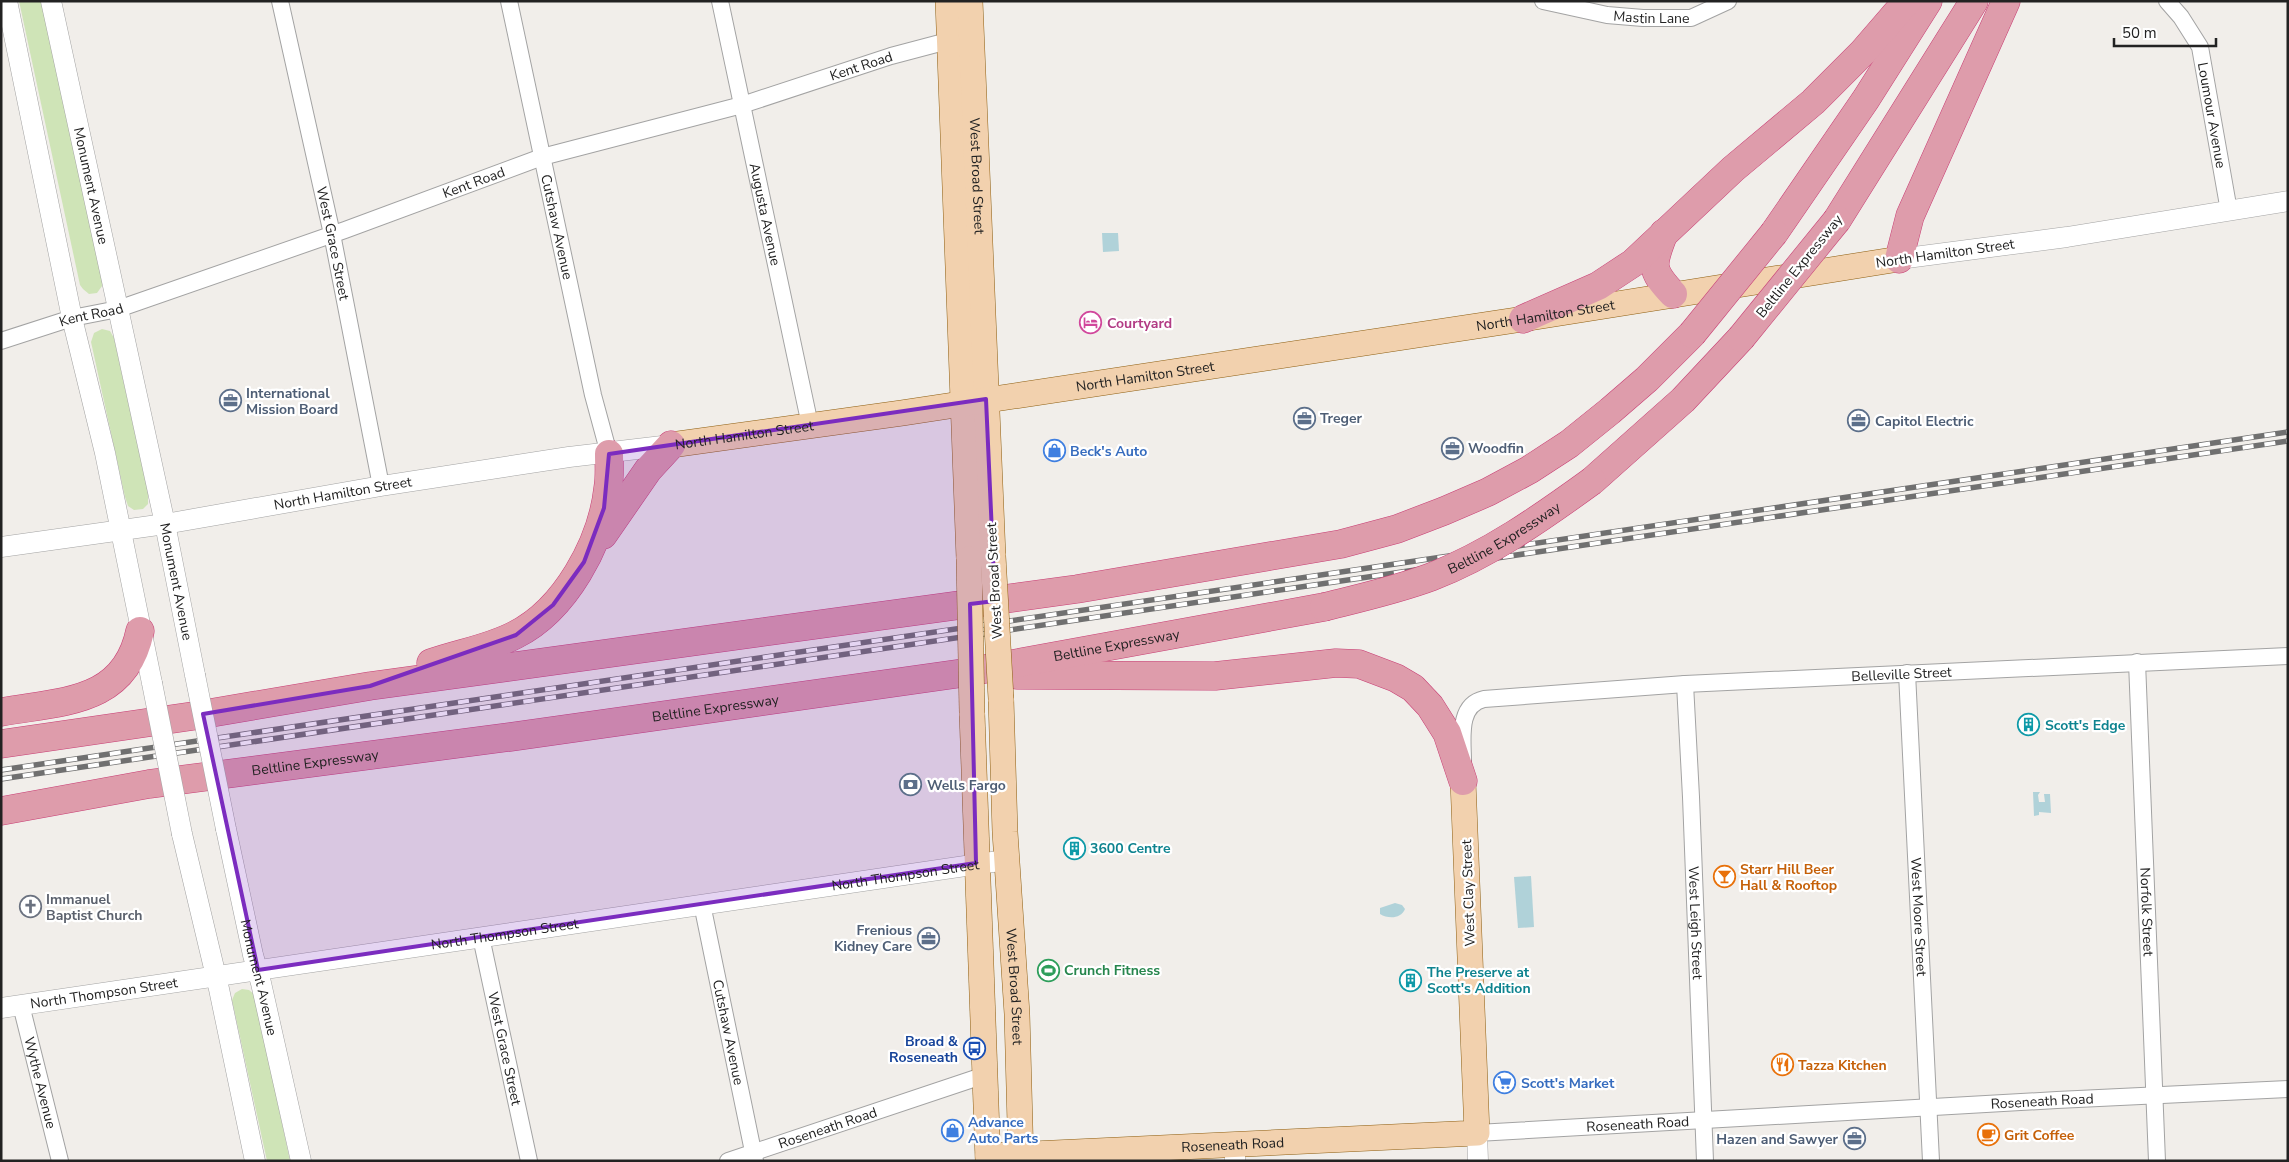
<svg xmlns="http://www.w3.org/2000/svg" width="2289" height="1162" viewBox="0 0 2289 1162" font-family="'Nunito Sans',sans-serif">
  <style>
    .grass { fill: #cfe4b7 }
    .water { fill: #b0d2d9 }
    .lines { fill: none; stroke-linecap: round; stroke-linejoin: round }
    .minor-casing { stroke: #a3a3a3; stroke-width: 18 }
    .tertiary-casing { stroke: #a3a3a3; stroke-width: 21 }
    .primary-casing { stroke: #8e5f12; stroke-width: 26 }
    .motorway-casing { stroke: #c83e74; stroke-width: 29 }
    .minor { stroke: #fff; stroke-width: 16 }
    .tertiary { stroke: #fff; stroke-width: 20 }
    .primary { stroke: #f2d1ae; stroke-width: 25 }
    .motorway { stroke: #de9cab; stroke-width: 28 }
    .rail-casing { stroke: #707070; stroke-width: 5.5 }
    .rail { stroke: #fff; stroke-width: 4; stroke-dasharray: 11; stroke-linecap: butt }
    .tertiary-bridge-casing { stroke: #a3a3a3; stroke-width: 21; stroke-linecap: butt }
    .primary-bridge-casing { stroke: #8e5f12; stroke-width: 26; stroke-linecap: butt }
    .motorway-bridge-casing { stroke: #c83e74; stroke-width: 29; stroke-linecap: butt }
    .tertiary-bridge { stroke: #fff; stroke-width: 20 }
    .primary-bridge { stroke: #f2d1ae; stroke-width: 25 }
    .motorway-bridge { stroke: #de9cab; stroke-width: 28 }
    .marked { fill: #7b2cbf; fill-opacity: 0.2; stroke: #7b2cbf; stroke-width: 4; stroke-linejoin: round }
    .labels { text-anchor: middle; stroke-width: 4.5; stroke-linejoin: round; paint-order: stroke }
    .street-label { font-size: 14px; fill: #222; stroke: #fff }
    .hotel-label { font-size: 14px; font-weight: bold; fill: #b23c85; stroke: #fff; text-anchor: start }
    .service-label { font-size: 14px; font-weight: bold; fill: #4e5e75; stroke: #fff; text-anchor: start }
    .shop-label { font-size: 14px; font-weight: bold; fill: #366cbe; stroke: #fff; text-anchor: start }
    .culture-label { font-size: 14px; font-weight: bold; fill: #0d838f; stroke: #fff; text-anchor: start }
    .food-label { font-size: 14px; font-weight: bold; fill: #c56008; stroke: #fff; text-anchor: start }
    .worship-label { font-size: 14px; font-weight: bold; fill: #5b616d; stroke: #fff; text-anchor: start }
    .leisure-label { font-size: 14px; font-weight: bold; fill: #27864d; stroke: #fff; text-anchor: start }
    .transit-label { font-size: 14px; font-weight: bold; fill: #164399; stroke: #fff; text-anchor: end }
  </style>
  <rect width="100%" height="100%" fill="#f1eeea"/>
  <g class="grass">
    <path d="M19 1H41L102 278V286L97 293 89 294 83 289 80 285Z"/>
    <path d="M102 329 110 331 114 338 148 493V504L143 509 134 510 128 506 125 497 91 342 94 333Z"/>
    <path d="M242 989 249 990 255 995 290 1161H267L232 1000 235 993Z"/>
  </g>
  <g class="water">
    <path d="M1102 233H1118L1119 251 1103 252Z"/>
    <path d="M2033 792H2040L2038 795 2039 802H2045L2044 794H2050L2051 813 2039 812V815L2034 816Z"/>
    <path d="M1531 876 1534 927 1518 928 1514 877Z"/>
    <path d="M1395 903 1402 905 1405 909C1401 919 1388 919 1380 914V908Z"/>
  </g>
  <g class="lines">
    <defs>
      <g id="minor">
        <path id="s1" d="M280 1 332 234 381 486"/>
        <path id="s2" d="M509 1 593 395 609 454"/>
        <path id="s3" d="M720 1 810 425"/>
        <path id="s4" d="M1543 1 1607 15 1643 18H1691L1728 1"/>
        <path id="s5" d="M2167 1 2181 17 2200 47 2229 211"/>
        <path id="s6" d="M1 341 72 318 118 309 345 230 542 157 742 105 891 56 959 38"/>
        <path id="s7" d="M2137 662 2157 1161"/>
        <path id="s8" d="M1907 673 1931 1161"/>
        <path id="s9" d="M1685 684 1691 797 1705 1161"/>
        <path id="s10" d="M1463 761C1463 740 1457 705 1484 699L1685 684 2288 656"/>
        <path id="s11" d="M702 904 755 1161"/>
        <path id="s12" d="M481 937 529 1161"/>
        <path id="s13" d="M21 1005 60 1161"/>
        <path id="s14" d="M1477 1133 2057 1100 2288 1089"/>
        <path id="s15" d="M728 1161 985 1075"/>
      </g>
      <g id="tertiary">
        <path d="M7 1 72 318 105 453 152 683"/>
        <path id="s16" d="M51 1 165 524 195 675"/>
        <path d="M1899 259 2067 237 2288 201"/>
        <path id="s17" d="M1 547 165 524 381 486 569 457 671 445"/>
        <path id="s18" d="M226 829 253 955 261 983 301 1161"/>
        <path d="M182 834 219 989 255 1161"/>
        <path id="s19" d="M1 1008 1006 860"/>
        <path d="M1477 1133 1478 1161"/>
        <path d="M1235 1146V1161"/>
      </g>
      <g id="primary">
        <path d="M948 1 969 559"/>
        <path id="s20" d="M970 1 993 556"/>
        <path id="s21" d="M671 445 902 413 1523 319 1899 259"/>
        <path id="s22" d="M1001 699 1005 832 1017 1014 1021 1161"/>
        <path d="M972 713 988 1161"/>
        <path id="s23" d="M988 1156 1477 1133 1463 781"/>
      </g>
      <g id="motorway">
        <path d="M1837 220 1974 1"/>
        <path d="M1664 233C1652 264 1649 269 1673 294"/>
        <path d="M1774 233 1866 99 1928 1"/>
        <path d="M1899 259 1910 216 2006 1"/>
        <path d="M1523 319 1598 286 1633 263 1733 169 1813 102 1863 52 1907 1"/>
        <path d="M1592 481 1683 400 1741 338"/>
        <path d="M603 535 648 470 671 445"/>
        <path d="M431 663C459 653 488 649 515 635 565 610 602 543 608 488 610 477 609 465 609 454"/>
        <path d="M1017 675 1215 676 1336 663 1359 664 1396 678 1413 688 1430 706 1447 733 1463 781"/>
        <path d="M1 712C62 701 125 704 140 631"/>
        <path d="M1 744 193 716 370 686 1077 589 1341 544 1397 529 1444 511 1488 492 1529 470 1569 444 1610 411 1647 379 1692 334"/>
        <path id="s24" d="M1 811 149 784 510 737 963 673 1324 607"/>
      </g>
    </defs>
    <use href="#minor" class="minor-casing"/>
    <use href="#tertiary" class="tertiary-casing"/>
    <use href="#primary" class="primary-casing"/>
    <use href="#motorway" class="motorway-casing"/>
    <use href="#minor" class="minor"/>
    <use href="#tertiary" class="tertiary"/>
    <use href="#primary" class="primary"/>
    <use href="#motorway" class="motorway"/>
    <defs>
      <g id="rail">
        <path d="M1 770 2288 432"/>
        <path d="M1 779 2288 441"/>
      </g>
    </defs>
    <use href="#rail" class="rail-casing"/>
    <use href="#rail" class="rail"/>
    <defs>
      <g id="tertiary-bridge">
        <path d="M195 675 226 829"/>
        <path d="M152 683 182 834"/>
      </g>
      <g id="primary-bridge">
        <path d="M993 556 1001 699"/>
        <path d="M969 559 972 713"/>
      </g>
      <g id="motorway-bridge">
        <path d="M1692 334 1774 233"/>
        <path d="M1741 338 1837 220"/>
        <path id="s25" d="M1324 607C1360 598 1396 590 1431 577 1490 554 1541 518 1592 481"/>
      </g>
    </defs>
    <use href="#tertiary-bridge" class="tertiary-bridge-casing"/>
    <use href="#primary-bridge" class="primary-bridge-casing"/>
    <use href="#motorway-bridge" class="motorway-bridge-casing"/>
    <use href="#tertiary-bridge" class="tertiary-bridge"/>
    <use href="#primary-bridge" class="primary-bridge"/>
    <use href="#motorway-bridge" class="motorway-bridge"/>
  </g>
  <path class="marked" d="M986 399 995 601 970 604 976 863 258 970 203 714 370 686 516 635 553 605 584 562 604 508 609 454Z"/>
  <defs>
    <symbol id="hotel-ring" viewBox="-11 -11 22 22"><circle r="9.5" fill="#fff" stroke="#d1479c" stroke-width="1.5"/><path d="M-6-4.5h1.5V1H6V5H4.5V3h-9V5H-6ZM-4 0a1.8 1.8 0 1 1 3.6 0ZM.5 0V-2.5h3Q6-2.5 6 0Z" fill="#d1479c"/></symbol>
    <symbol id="office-ring" viewBox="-11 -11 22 22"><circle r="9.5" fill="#fff" stroke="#5c6f8a" stroke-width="1.5"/><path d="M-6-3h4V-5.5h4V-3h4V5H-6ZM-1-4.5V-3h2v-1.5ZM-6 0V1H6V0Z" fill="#5c6f8a"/></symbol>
    <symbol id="shop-ring" viewBox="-11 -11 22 22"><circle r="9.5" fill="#fff" stroke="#3f7fe0" stroke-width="1.5"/><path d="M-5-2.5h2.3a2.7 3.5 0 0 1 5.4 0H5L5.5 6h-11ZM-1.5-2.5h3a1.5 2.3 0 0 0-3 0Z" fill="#3f7fe0"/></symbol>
    <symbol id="building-ring" viewBox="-11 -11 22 22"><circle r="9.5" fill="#fff" stroke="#0f9aa8" stroke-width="1.5"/><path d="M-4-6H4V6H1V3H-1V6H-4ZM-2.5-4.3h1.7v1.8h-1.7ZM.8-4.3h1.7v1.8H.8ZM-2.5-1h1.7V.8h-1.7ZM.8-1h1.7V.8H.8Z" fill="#0f9aa8"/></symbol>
    <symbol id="bank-ring" viewBox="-11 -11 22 22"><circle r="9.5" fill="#fff" stroke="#5c6f8a" stroke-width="1.5"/><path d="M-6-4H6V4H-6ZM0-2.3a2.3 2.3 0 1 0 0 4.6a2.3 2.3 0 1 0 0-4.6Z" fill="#5c6f8a"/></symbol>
    <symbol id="bar-ring" viewBox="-11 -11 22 22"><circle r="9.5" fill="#fff" stroke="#e8710a" stroke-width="1.5"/><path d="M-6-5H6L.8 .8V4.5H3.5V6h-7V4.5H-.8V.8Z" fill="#e8710a"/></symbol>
    <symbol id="church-ring" viewBox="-11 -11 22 22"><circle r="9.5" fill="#fff" stroke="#6b7280" stroke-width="1.5"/><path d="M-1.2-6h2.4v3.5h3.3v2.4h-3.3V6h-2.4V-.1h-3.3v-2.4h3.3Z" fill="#6b7280"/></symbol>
    <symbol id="stadium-ring" viewBox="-11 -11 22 22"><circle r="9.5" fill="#fff" stroke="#2e9e5b" stroke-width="1.5"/><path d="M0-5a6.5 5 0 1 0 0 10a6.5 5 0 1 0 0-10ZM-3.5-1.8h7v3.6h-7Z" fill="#2e9e5b"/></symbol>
    <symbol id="bus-ring" viewBox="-11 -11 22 22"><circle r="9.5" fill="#fff" stroke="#1a4fb4" stroke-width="1.5"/><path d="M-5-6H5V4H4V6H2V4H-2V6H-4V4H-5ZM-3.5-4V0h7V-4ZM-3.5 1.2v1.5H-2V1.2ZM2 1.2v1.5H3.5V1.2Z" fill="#1a4fb4"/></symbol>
    <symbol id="restaurant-ring" viewBox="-11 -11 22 22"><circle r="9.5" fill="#fff" stroke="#e8710a" stroke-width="1.5"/><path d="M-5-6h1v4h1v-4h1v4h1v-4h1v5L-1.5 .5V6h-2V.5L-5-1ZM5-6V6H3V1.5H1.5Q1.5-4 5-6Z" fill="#e8710a"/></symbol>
    <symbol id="supermarket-ring" viewBox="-11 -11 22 22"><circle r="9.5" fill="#fff" stroke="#3f7fe0" stroke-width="1.5"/><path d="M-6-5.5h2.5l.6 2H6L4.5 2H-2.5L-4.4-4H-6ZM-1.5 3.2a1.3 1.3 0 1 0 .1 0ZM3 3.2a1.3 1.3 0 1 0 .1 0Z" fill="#3f7fe0"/></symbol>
    <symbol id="cafe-ring" viewBox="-11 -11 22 22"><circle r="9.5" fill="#fff" stroke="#e8710a" stroke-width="1.5"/><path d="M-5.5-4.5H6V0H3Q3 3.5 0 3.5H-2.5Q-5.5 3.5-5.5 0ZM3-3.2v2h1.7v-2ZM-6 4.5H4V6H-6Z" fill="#e8710a"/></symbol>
  </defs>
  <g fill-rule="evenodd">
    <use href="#hotel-ring" x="1078" y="310" width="25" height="25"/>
    <use href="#office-ring" x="218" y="388" width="25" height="25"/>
    <use href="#office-ring" x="1292" y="406" width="25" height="25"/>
    <use href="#office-ring" x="1846" y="408" width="25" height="25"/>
    <use href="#office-ring" x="1440" y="436" width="25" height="25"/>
    <use href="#shop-ring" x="1042" y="438" width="25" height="25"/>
    <use href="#building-ring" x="2016" y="712" width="25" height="25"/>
    <use href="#bank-ring" x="898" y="772" width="25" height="25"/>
    <use href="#building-ring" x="1062" y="836" width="25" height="25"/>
    <use href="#bar-ring" x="1712" y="864" width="25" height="25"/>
    <use href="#church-ring" x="18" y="894" width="25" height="25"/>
    <use href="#office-ring" x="916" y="926" width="25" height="25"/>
    <use href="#stadium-ring" x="1036" y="958" width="25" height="25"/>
    <use href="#building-ring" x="1398" y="968" width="25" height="25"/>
    <use href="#bus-ring" x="962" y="1036" width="25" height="25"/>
    <use href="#restaurant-ring" x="1770" y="1052" width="25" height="25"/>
    <use href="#supermarket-ring" x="1492" y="1070" width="25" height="25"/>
    <use href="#shop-ring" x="940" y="1118" width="25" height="25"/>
    <use href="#cafe-ring" x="1976" y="1122" width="25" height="25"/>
    <use href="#office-ring" x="1842" y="1126" width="25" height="25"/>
  </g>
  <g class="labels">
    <g class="street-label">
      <text dy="5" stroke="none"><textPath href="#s4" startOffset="110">Mastin Lane</textPath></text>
      <text dy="5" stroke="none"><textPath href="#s6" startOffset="904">Kent Road</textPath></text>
      <text dy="5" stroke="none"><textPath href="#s5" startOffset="126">Loumour Avenue</textPath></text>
      <text dy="5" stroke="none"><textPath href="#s20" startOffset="175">West Broad Street</textPath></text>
      <text dy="5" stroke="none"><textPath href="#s6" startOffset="499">Kent Road</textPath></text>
      <text dy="5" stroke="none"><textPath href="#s16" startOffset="189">Monument Avenue</textPath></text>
      <text dy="5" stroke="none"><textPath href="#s3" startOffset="218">Augusta Avenue</textPath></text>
      <text dy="5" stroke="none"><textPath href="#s2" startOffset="231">Cutshaw Avenue</textPath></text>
      <text dy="5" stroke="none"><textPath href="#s1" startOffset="248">West Grace Street</textPath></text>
      <text transform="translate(1945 253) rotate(-8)" y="5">North Hamilton Street</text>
      <text transform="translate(1799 266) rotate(-51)" y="5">Beltline Expressway</text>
      <text dy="5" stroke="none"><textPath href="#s6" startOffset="94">Kent Road</textPath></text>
      <text dy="5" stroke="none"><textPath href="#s21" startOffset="884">North Hamilton Street</textPath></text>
      <text dy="5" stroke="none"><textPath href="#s21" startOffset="479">North Hamilton Street</textPath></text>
      <text dy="5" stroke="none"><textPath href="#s21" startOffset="74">North Hamilton Street</textPath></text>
      <text dy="5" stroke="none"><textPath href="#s17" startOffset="346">North Hamilton Street</textPath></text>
      <text dy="5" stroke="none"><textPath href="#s25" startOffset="194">Beltline Expressway</textPath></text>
      <text dy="5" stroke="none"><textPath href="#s16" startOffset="594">Monument Avenue</textPath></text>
      <text transform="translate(994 581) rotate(-93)" y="5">West Broad Street</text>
      <text dy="5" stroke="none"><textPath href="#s24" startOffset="1128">Beltline Expressway</textPath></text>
      <text dy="5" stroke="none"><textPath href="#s10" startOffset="490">Belleville Street</textPath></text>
      <text dy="5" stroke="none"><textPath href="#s24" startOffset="722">Beltline Expressway</textPath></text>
      <text dy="5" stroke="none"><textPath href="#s24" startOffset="318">Beltline Expressway</textPath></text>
      <text dy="5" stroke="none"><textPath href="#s19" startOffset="914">North Thompson Street</textPath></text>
      <text transform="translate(1468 893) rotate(-92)" y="5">West Clay Street</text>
      <text dy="5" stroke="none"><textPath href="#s7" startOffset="250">Norfolk Street</textPath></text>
      <text dy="5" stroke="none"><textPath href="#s8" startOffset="244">West Moore Street</textPath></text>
      <text dy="5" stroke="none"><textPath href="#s9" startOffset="239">West Leigh Street</textPath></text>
      <text dy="5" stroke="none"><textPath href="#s19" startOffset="509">North Thompson Street</textPath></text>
      <text dy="5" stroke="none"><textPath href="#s18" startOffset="152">Monument Avenue</textPath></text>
      <text dy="5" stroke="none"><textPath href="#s22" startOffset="288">West Broad Street</textPath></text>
      <text dy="5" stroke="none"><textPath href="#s19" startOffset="104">North Thompson Street</textPath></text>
      <text dy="5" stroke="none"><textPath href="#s11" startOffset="131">Cutshaw Avenue</textPath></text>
      <text dy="5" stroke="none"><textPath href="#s12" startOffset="114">West Grace Street</textPath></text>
      <text dy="5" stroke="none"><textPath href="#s13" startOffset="80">Wythe Avenue</textPath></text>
      <text dy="5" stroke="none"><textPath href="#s14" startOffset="566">Roseneath Road</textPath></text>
      <text dy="5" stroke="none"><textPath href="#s14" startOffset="161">Roseneath Road</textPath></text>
      <text dy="5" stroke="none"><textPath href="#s15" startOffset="105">Roseneath Road</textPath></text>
      <text dy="5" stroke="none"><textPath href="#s23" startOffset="245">Roseneath Road</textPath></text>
    </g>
    <g class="hotel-label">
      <text x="1107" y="328">Courtyard</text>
    </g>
    <g class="service-label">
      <text x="246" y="398">International<tspan x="246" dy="16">Mission Board</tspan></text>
      <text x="1320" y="423">Treger</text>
      <text x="1875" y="426">Capitol Electric</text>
      <text x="1468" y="453">Woodfin</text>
      <text x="927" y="790">Wells Fargo</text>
      <text x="912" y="935" text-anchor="end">Frenious<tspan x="912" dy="16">Kidney Care</tspan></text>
      <text x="1838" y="1144" text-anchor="end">Hazen and Sawyer</text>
    </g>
    <g class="shop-label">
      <text x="1070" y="456">Beck's Auto</text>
      <text x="1521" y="1088">Scott's Market</text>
      <text x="968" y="1127">Advance<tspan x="968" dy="16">Auto Parts</tspan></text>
    </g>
    <g class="culture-label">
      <text x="2045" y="730">Scott's Edge</text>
      <text x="1090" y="853">3600 Centre</text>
      <text x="1427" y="977">The Preserve at<tspan x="1427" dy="16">Scott's Addition</tspan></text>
    </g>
    <g class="food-label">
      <text x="1740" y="874">Starr Hill Beer<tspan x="1740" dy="16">Hall &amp; Rooftop</tspan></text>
      <text x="1798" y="1070">Tazza Kitchen</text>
      <text x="2004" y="1140">Grit Coffee</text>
    </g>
    <g class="worship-label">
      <text x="46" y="904">Immanuel<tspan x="46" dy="16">Baptist Church</tspan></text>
    </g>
    <g class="leisure-label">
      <text x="1064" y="975">Crunch Fitness</text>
    </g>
    <g class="transit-label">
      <text x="958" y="1046">Broad &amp;<tspan x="958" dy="16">Roseneath</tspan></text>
    </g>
  </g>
  <rect width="2289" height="1162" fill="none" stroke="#222222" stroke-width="5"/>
  <path d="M2114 38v8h102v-8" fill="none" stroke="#222222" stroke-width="2.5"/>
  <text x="2122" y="38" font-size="15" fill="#222222" stroke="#ffffff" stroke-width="4" paint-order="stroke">50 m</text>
</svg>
